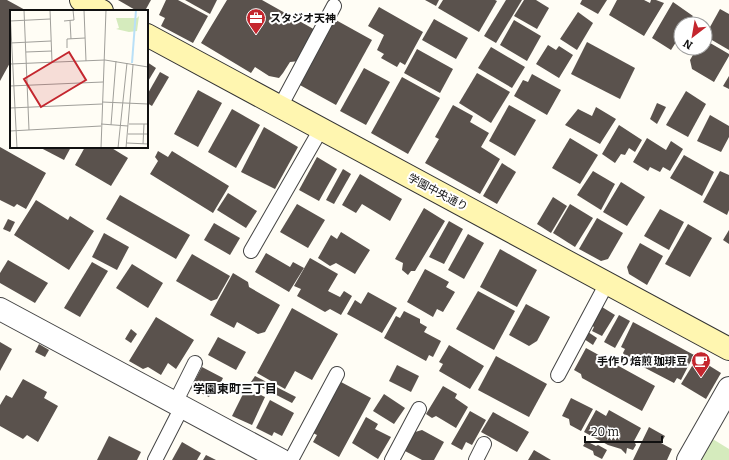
<svg xmlns="http://www.w3.org/2000/svg" width="729" height="460" viewBox="0 0 729 460" font-family="Bitter,'Noto Sans JP',serif">
  <style>
    .green { fill: #d5ebbd }
    .building { fill: #5a524d }
    .lines { fill: none; stroke-linecap: round; stroke-linejoin: round }
    .lane-casing { stroke: #444; stroke-width: 16 }
    .street-casing { stroke: #444; stroke-width: 24 }
    .secondary-casing { stroke: #333; stroke-width: 24 }
    .lane { stroke: #fff; stroke-width: 14 }
    .street { stroke: #fff; stroke-width: 22 }
    .secondary { stroke: #fff6b0; stroke-width: 22 }
    .labels { text-anchor: middle; stroke-width: 4; stroke-linejoin: round; paint-order: stroke }
    .poi-label { font-size: 11px; font-weight: bold; fill: #111; stroke: #fff; text-anchor: start }
    .street-label { font-size: 11px; fill: #111; stroke: #fff }
    .neighbourhood-label { font-size: 12px; font-weight: bold; fill: #111; stroke: #fff }
    .inset-river { fill: none; stroke: #b9e0f7; stroke-width: 2 }
    .inset-road { fill: none; stroke: #a09f9a; stroke-width: 1 }
    .view { fill: #c4262e; fill-opacity: 0.15; stroke: #c4262e; stroke-width: 2 }
    .inset-edge { fill: none; stroke: #111; stroke-width: 2 }
  </style>
  <rect width="100%" height="100%" fill="#fffdf5"/>
  <path class="green" d="M711 438 729 449V460H699Z"/>
  <g class="building">
    <path d="M0 0H7L27 11H11V61L0 81Z"/>
    <path d="M118 0H151L146 9 137 11Z"/>
    <path d="M166 0H178L208 16 193 43 161 26 165 18 159 15Z"/>
    <path d="M185 0H217L210 14Z"/>
    <path d="M227 0H262L317 31 300 61 290 62 283 73 279 78 269 76 255 67 251 73 201 43Z"/>
    <path d="M425 0H439L436 6Z"/>
    <path d="M443 0H495L497 1 479 32 438 8Z"/>
    <path d="M506 0H522L496 43 484 36Z"/>
    <path d="M524 0H536L549 8 537 29 514 16Z"/>
    <path d="M582 0H607L598 14 580 4Z"/>
    <path d="M617 0H644L650 3 651 0H656L664 3 644 36 609 15Z"/>
    <path d="M673 2 693 16 687 24H681V34L671 50 652 38Z"/>
    <path d="M379 7 423 32 405 65 400 62 397 67 381 58 384 54 377 50 384 35 368 26Z"/>
    <path d="M720 9 729 14V50L705 36Z"/>
    <path d="M578 12 593 23 577 50 560 39Z"/>
    <path d="M334 19 372 40 336 105 298 84Z"/>
    <path d="M434 19 468 38 456 59 422 40Z"/>
    <path d="M514 20 541 36 527 61 500 45Z"/>
    <path d="M705 40 729 54V56L714 82 692 69 690 60 697 48H705Z"/>
    <path d="M587 42 635 68 620 99 571 74Z"/>
    <path d="M548 45 556 50 559 46 573 55 559 78 536 64Z"/>
    <path d="M491 47 525 67 512 88 478 68Z"/>
    <path d="M417 49 453 69 440 93 404 73Z"/>
    <path d="M147 62 156 68 147 83Z"/>
    <path d="M364 68 390 82 366 125 340 111Z"/>
    <path d="M160 72 169 77 152 106 147 103V95Z"/>
    <path d="M477 73 510 92 491 123 459 103Z"/>
    <path d="M532 74 561 90 547 115 514 96 523 80 528 82Z"/>
    <path d="M729 76V89L723 86Z"/>
    <path d="M402 77 440 98 408 154 371 133Z"/>
    <path d="M198 90 222 103 198 147 174 134Z"/>
    <path d="M686 91 706 104 688 137 666 125Z"/>
    <path d="M657 103 666 107 657 124 650 119Z"/>
    <path d="M453 105 473 116 470 122 489 133 481 147 500 159 480 194 425 163 439 139 435 137Z"/>
    <path d="M509 105 536 120 515 156 489 141Z"/>
    <path d="M596 107 616 119 600 144 565 125 578 109 592 116Z"/>
    <path d="M232 109 260 125 236 168 208 152Z"/>
    <path d="M710 115 729 126V137L721 152 697 141Z"/>
    <path d="M619 125 642 140 635 152 629 148 625 155 621 154 615 163 602 154Z"/>
    <path d="M264 127 298 147 275 189 241 172Z"/>
    <path d="M570 138 598 155 580 184 552 168Z"/>
    <path d="M647 138 666 150 671 141 683 149 670 171 663 167 660 172 650 167 648 171 633 162Z"/>
    <path d="M0 147 46 173 26 209 17 204 14 207 0 200Z"/>
    <path d="M39 147H71L64 160Z"/>
    <path d="M85 147H110L128 158 111 186 75 165Z"/>
    <path d="M158 151 168 157 172 151 229 186 213 213 150 174 158 161 155 157Z"/>
    <path d="M684 155 714 172 702 196 670 178Z"/>
    <path d="M317 157 337 169 319 201 299 190Z"/>
    <path d="M502 163 516 172 497 204 483 196Z"/>
    <path d="M343 169 351 174 334 204 326 200Z"/>
    <path d="M593 171 615 184 601 210 577 195Z"/>
    <path d="M720 171 729 175V210L727 215 703 202Z"/>
    <path d="M360 174 402 199 390 221 362 204 356 213 342 205Z"/>
    <path d="M621 182 645 197 627 226 603 212Z"/>
    <path d="M228 193 257 211 246 228 217 210Z"/>
    <path d="M120 195 190 235 176 259 106 219Z"/>
    <path d="M553 197 567 206 551 233 537 224Z"/>
    <path d="M36 200 68 220 70 216 94 231 69 270 14 235Z"/>
    <path d="M297 204 325 220 308 248 280 232Z"/>
    <path d="M570 204 593 218 575 247 553 233Z"/>
    <path d="M424 208 445 221 415 271H411L408 275 402 270 403 263 395 259Z"/>
    <path d="M660 209 684 222 669 250 644 236Z"/>
    <path d="M597 218 623 233 608 259 601 261 579 249Z"/>
    <path d="M8 219 15 222 10 232 3 229Z"/>
    <path d="M449 221 463 229 444 264 429 257Z"/>
    <path d="M214 223 240 238 230 255 204 240Z"/>
    <path d="M688 224 712 238 690 277 665 264Z"/>
    <path d="M729 230V244L723 240Z"/>
    <path d="M341 232 370 250 355 274 336 263 330 266 318 258 331 235 337 239Z"/>
    <path d="M104 233 129 247 117 270 92 257Z"/>
    <path d="M468 234 484 243 464 279 448 270Z"/>
    <path d="M640 243 663 256 647 285 629 274 627 267Z"/>
    <path d="M500 249 537 270 517 307 480 287Z"/>
    <path d="M266 253 290 267 293 262 304 268 289 292 255 272Z"/>
    <path d="M192 254 230 276 217 299 211 301 176 281Z"/>
    <path d="M310 258 338 274 328 291 340 297 344 291 352 296 341 315 330 309 325 312 297 296 301 289 294 286Z"/>
    <path d="M8 260 48 283 35 303 0 283V273Z"/>
    <path d="M92 262 108 271 80 317 64 308Z"/>
    <path d="M132 264 163 283 148 308 116 288Z"/>
    <path d="M425 269 449 282 446 287 455 292 443 312 437 309 433 317 407 302Z"/>
    <path d="M233 273 248 282 249 287 280 305 265 332 258 334 237 322 234 328 210 315Z"/>
    <path d="M478 291 515 311 494 350 456 329Z"/>
    <path d="M368 292 397 308 382 333 347 314 355 300 361 304Z"/>
    <path d="M526 304 550 317 537 341 529 346 509 335Z"/>
    <path d="M602 307 615 315 602 336 592 331 594 327 591 325Z"/>
    <path d="M292 308 338 334 312 380 295 371 285 389 257 373Z"/>
    <path d="M404 311 420 319V323L427 327 424 332 441 341 433 357 429 355 426 361 384 338 396 316 400 318Z"/>
    <path d="M619 315 630 321 615 348 604 342Z"/>
    <path d="M156 317 194 340 176 369 168 363 161 375 148 367 143 369 129 361Z"/>
    <path d="M633 322 694 355 681 380 677 378 674 383 626 358 623 353 625 349 621 347Z"/>
    <path d="M131 329 137 334 131 343 125 339Z"/>
    <path d="M588 332 597 338 593 345 584 339Z"/>
    <path d="M218 337 246 352 236 370 208 355Z"/>
    <path d="M0 342 12 349 0 371Z"/>
    <path d="M39 344 49 350 45 357 35 352Z"/>
    <path d="M449 345 484 366 470 389 439 371 443 364 439 362Z"/>
    <path d="M586 348 655 386 642 411 582 378 581 374 574 370Z"/>
    <path d="M496 356 547 384 529 417 478 390Z"/>
    <path d="M697 358 721 373 706 399 681 384Z"/>
    <path d="M397 365 419 376 411 392 389 381Z"/>
    <path d="M202 367 223 378 215 394 211 392 209 397 191 388Z"/>
    <path d="M255 376 296 397 292 403 251 382Z"/>
    <path d="M23 379 47 392 44 398 58 406 38 442 27 435 23 439 0 426V405L6 395 12 398Z"/>
    <path d="M341 382 371 398 339 457 313 442 317 435 313 433Z"/>
    <path d="M443 386 457 394 455 398 468 407 456 428 436 416 432 418 426 414Z"/>
    <path d="M246 388 265 397 252 425 232 416Z"/>
    <path d="M384 394 405 408 394 424 373 411Z"/>
    <path d="M571 398 593 409 581 431 570 425 569 419 562 416Z"/>
    <path d="M270 400 294 413 282 436 274 432 272 436 256 428Z"/>
    <path d="M596 410 606 416 609 410 641 428 634 441 636 445 633 450 627 448 626 454 621 449 608 445 584 432Z"/>
    <path d="M470 411 486 420 472 445 466 442 462 450 451 444Z"/>
    <path d="M493 412 529 432 517 452 481 432Z"/>
    <path d="M366 417 378 424 375 429 391 437 378 459 352 443Z"/>
    <path d="M649 427 665 436 661 443 672 449 667 460H633Z"/>
    <path d="M422 430 444 442 434 460H422L405 451 415 432Z"/>
    <path d="M109 436 141 452 137 460H97Z"/>
    <path d="M586 441 596 446 598 445 607 450 602 459 594 455 593 451 583 446Z"/>
    <path d="M182 442 201 453 197 460H172Z"/>
    <path d="M534 450 551 460H528Z"/>
    <path d="M206 455 216 460H203Z"/>
  </g>
  <g class="lines">
    <defs>
      <g id="lane">
        <path d="M280 107 334 6"/>
        <path d="M251 251 321 129"/>
        <path d="M558 375 607 283"/>
        <path d="M175 403 195 363"/>
        <path d="M155 460 182 407"/>
        <path d="M291 460 337 374"/>
        <path d="M392 460 419 409"/>
        <path d="M476 460 484 444"/>
      </g>
      <g id="street">
        <path d="M0 309 281 460"/>
        <path d="M688 460 729 388"/>
      </g>
      <g id="secondary">
        <path d="M81 0 102 11"/>
        <path d="M147 35 729 349"/>
      </g>
    </defs>
    <use href="#lane" class="lane-casing"/>
    <use href="#street" class="street-casing"/>
    <use href="#secondary" class="secondary-casing"/>
    <use href="#lane" class="lane"/>
    <use href="#street" class="street"/>
    <use href="#secondary" class="secondary"/>
  </g>
  <defs>
    <symbol id="office-pin" viewBox="-11 -11 22 30"><path d="M0 17L-7.5 6A9.5 9.5 0 1 1 7.5 6Z" fill="#c4262e" stroke="#fff"/><path d="M-6-3h4V-5.5h4V-3h4V5H-6ZM-1-4.5V-3h2v-1.5ZM-6 0V1H6V0Z" fill="#fff"/></symbol>
    <symbol id="cafe-pin" viewBox="-11 -11 22 30"><path d="M0 17L-7.5 6A9.5 9.5 0 1 1 7.5 6Z" fill="#c4262e" stroke="#fff"/><path d="M-5.5-4.5H6V0H3Q3 3.5 0 3.5H-2.5Q-5.5 3.5-5.5 0ZM3-3.2v2h1.7v-2ZM-6 4.5H4V6H-6Z" fill="#fff"/></symbol>
  </defs>
  <g fill-rule="evenodd">
    <use href="#office-pin" x="245" y="7" width="22" height="30"/>
    <use href="#cafe-pin" x="690" y="350" width="22" height="30"/>
  </g>
  <g class="labels">
    <g class="poi-label">
      <text x="270" y="22">スタジオ天神</text>
      <text x="687" y="365" text-anchor="end">手作り焙煎 珈琲豆</text>
    </g>
    <g class="street-label">
      <text transform="translate(438 192) rotate(28)" y="4">学園中央通り</text>
    </g>
    <g class="neighbourhood-label">
      <text x="235" y="393">学園東町三丁目</text>
    </g>
  </g>
  <g transform="translate(10 10)">
    <rect width="138" height="138" fill="#fffdf5"/>
    <path d="M129 6 127 21 119 22 106 19 109 18 106 8H127Z" fill="#d5ebbd"/>
    <path class="inset-river" d="M122 53 126 0"/>
    <path class="inset-road" d="M0 0 7 138M14 0 19 120M40 0 42 52M74 0 76 51M60 10 61 29M0 11 40 9M54 11 64 10 63 0M0 33 41 31M57 38V29L75 28M16 42 42 41M0 54 95 50 138 57M0 76 93 72M92 92 138 94M0 98 92 94M91 114 118 116M119 114H138M101 115 106 51M0 121 91 116M118 124H138M117 133 138 134M133 134 134 114M91 138 96 0M108 138 117 53M116 138 123 55"/>
    <path class="view" d="M59 42 76 70 31 97 14 69Z"/>
    <rect width="138" height="138" class="inset-edge"/>
  </g>
  <g transform="translate(693 36) rotate(211)"><circle r="19" fill="#ffffff" stroke="#a0a0a0"/>
  <path d="M0-3L7 15L0 10L-7 15Z" fill="#c4262e"/>
  <text y="-6" font-size="11" font-weight="bold" text-anchor="middle" fill="#111111">N</text>
  </g>
  <path d="M585 436v6h77v-6" fill="none" stroke="#111111" stroke-width="2"/>
  <text x="591" y="436" font-size="12" fill="#111111" stroke="#ffffff" stroke-width="3" paint-order="stroke">20 m</text>
</svg>
